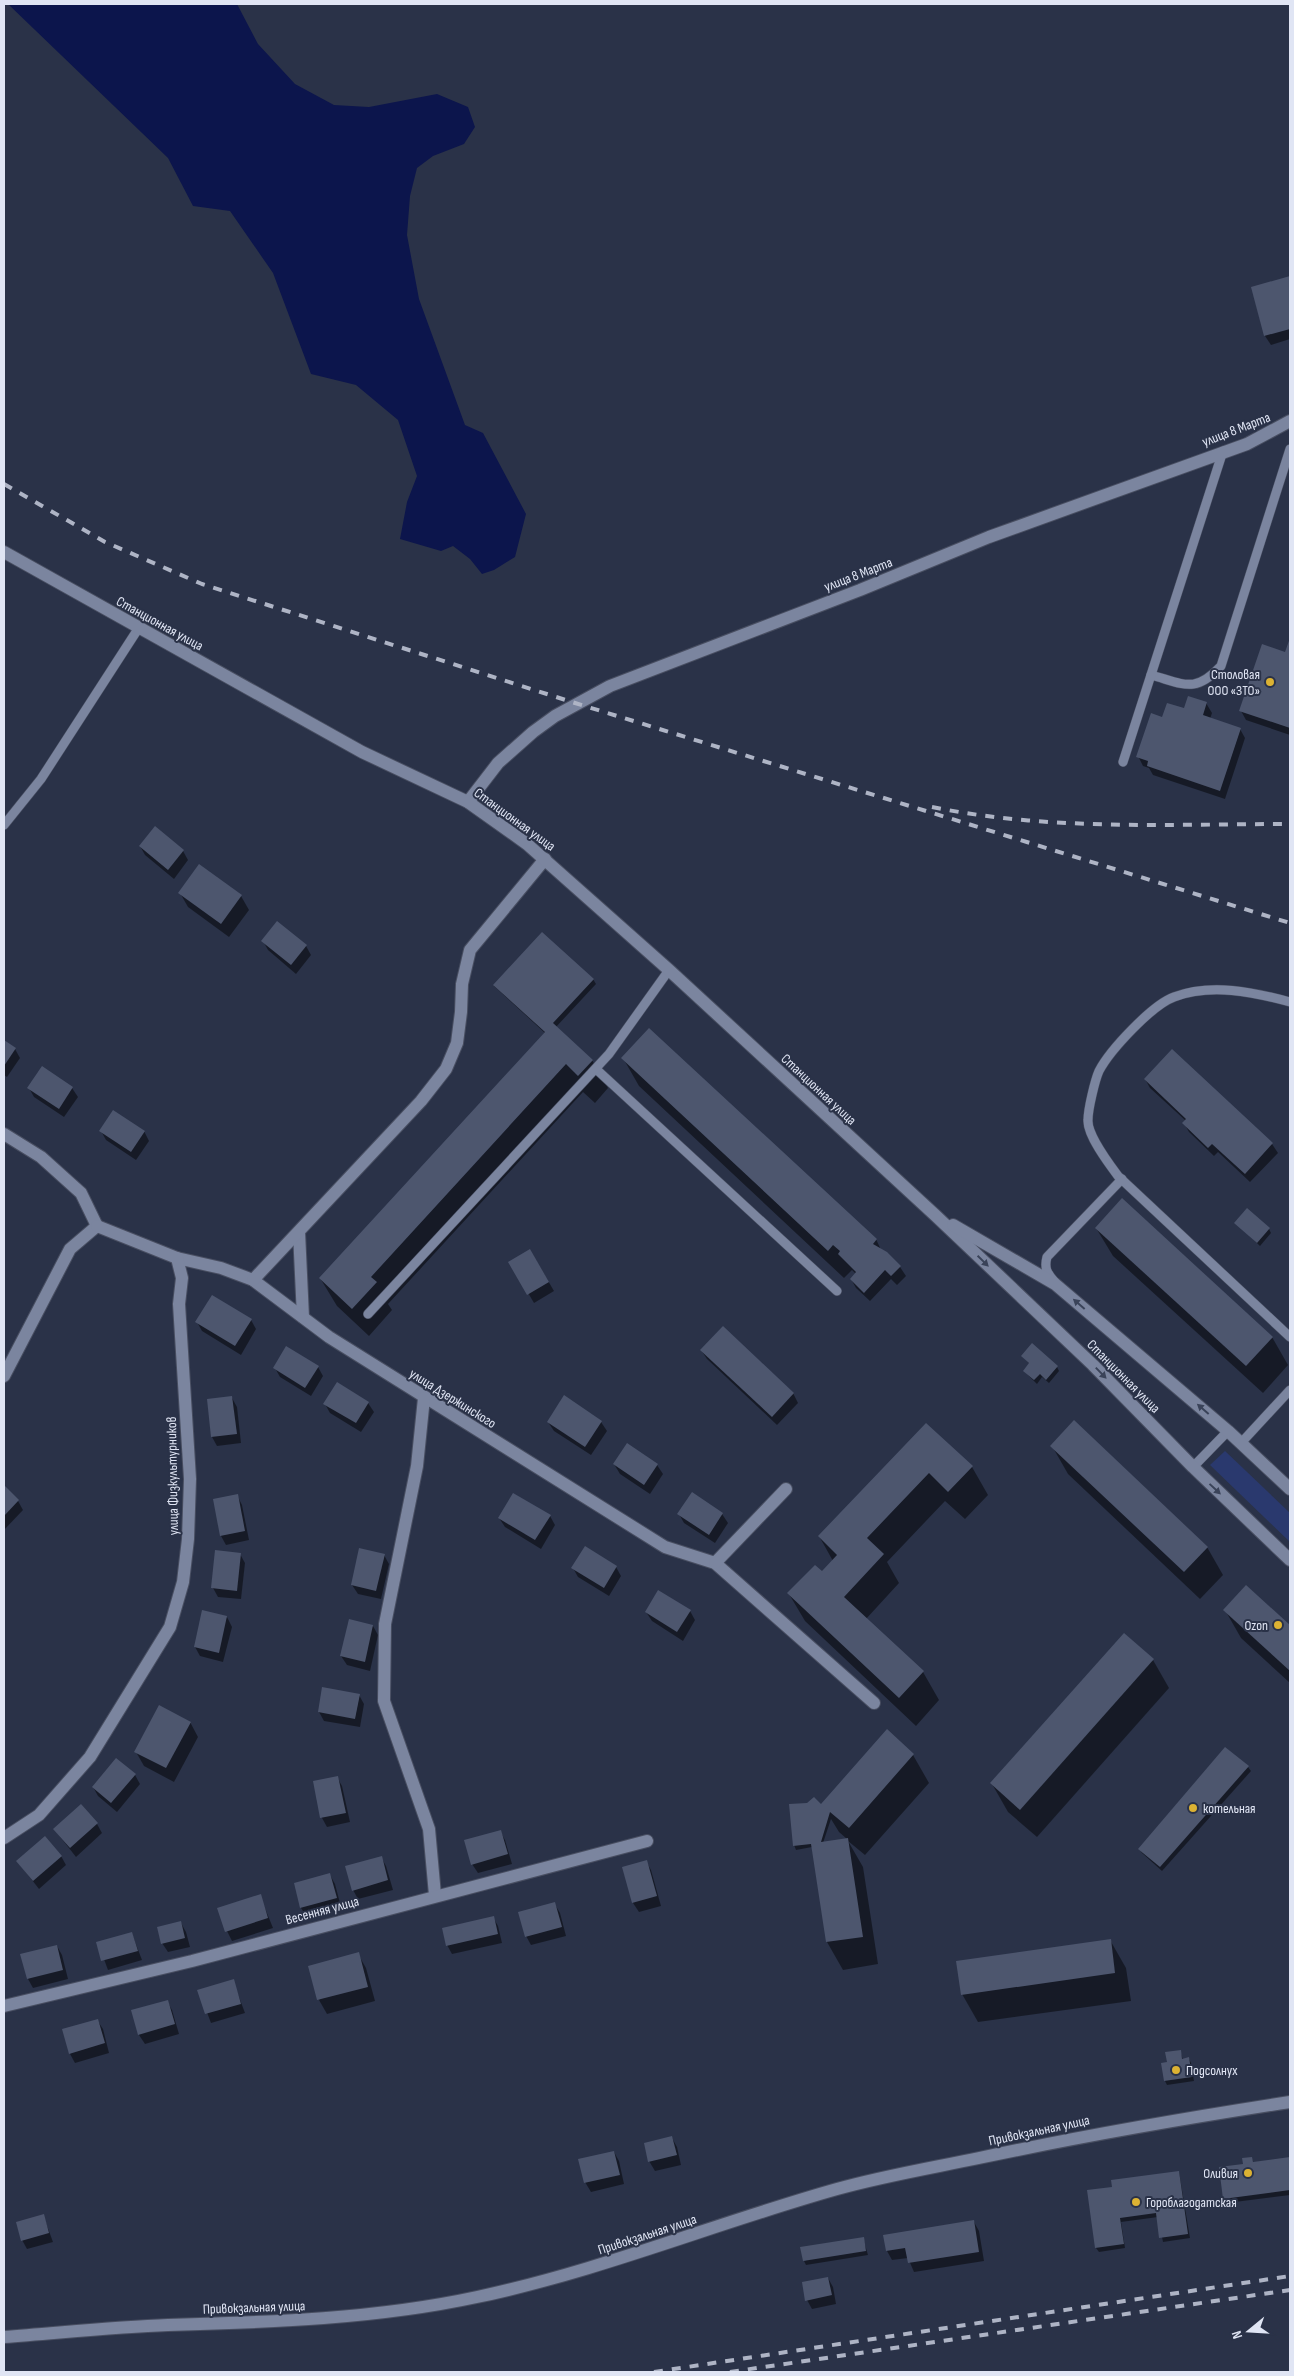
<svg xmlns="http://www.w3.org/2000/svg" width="1294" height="2376" viewBox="0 0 1294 2376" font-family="'Sofia Sans Condensed',sans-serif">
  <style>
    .green { fill: #2a396e }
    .water { fill: #0c154c }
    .shadow { fill: #0007; fill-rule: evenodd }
    .building { fill: #4d566e }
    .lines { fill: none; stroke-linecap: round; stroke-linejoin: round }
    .service-casing { stroke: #484e61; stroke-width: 10 }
    .minor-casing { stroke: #484e61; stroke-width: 14 }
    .tertiary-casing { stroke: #484e61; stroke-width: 14 }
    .service { stroke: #7b859f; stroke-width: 9 }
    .minor { stroke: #7b859f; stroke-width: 12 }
    .tertiary { stroke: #7b859f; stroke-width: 12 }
    .rail { stroke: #aeb4c5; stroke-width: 4; stroke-dasharray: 9 9; stroke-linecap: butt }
    .oneway { fill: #3a4359 }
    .poi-dot { fill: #dcb233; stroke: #2a3248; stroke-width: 2 }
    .labels { text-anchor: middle; stroke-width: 4; stroke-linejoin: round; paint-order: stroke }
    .street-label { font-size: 14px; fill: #e0e5f4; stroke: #2a3248 }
    .poi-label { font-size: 14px; fill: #e0e5f4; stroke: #2a3248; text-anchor: end }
  </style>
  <rect width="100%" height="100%" fill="#2a3248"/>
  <path class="green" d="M1225 1451 1290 1513V1542L1210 1465Z"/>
  <path class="water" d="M8 4H237L258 44 295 84 334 105 369 107 437 94 468 107 475 127 464 144 433 156 417 168 410 196 407 235 419 299 465 425 483 433 526 514 515 557 494 570 482 574 470 559 453 546 441 551 400 539 407 502 417 476 398 420 356 385 311 374 273 273 230 211 193 206 168 158Z"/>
  <g class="shadow">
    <path d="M1290 277V339L1271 345 1265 336 1252 288Z"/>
    <path d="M1290 641V735L1246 720 1241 711 1286 654Z"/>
    <path d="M1206 703 1212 713 1210 719 1240 729 1245 738 1225 799 1153 775 1149 768 1143 766 1138 756 1163 719Z"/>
    <path d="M155 828 183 851 188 860 174 879 145 855 140 846Z"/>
    <path d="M180 893 241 896 249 910 229 937 188 907Z"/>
    <path d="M263 941 306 946 311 955 296 974 268 950Z"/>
    <path d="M593 979 596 984 556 1027 592 1060 608 1088 595 1103 583 1092 388 1304 392 1310 369 1336 337 1306 320 1278 545 1033 494 986Z"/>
    <path d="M4 1041 15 1049 20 1058 7 1077 4 1075Z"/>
    <path d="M623 1058 876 1239 881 1250 900 1267 906 1276 897 1285 891 1279 870 1301 856 1288 851 1279 856 1274 852 1270 844 1278 639 1086Z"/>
    <path d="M42 1068 72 1088 78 1097 64 1117 34 1097 29 1088Z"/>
    <path d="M1145 1079 1272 1144 1278 1153 1250 1182 1218 1152 1214 1156 1189 1132 1184 1123 1186 1121 1150 1088Z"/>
    <path d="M101 1131H144L149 1141 136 1160 106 1140Z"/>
    <path d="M1236 1223 1269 1229 1271 1233 1260 1246Z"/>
    <path d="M1096 1228 1272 1337 1288 1365 1263 1393 1113 1256Z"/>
    <path d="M530 1250 554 1291 534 1303 510 1262Z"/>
    <path d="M251 1320 256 1329 241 1355 202 1331 197 1322Z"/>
    <path d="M701 1350 793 1393 798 1403 777 1425 707 1359Z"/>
    <path d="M1022 1356 1057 1367 1059 1371 1049 1383 1042 1377 1037 1384 1024 1371 1030 1364Z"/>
    <path d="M318 1367 323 1376 311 1396 280 1377 275 1368Z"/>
    <path d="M232 1398 237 1407 241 1443 217 1446 212 1437Z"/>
    <path d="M368 1403 374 1412 361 1432 330 1413 325 1404Z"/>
    <path d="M548 1422H601L607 1431 591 1455 554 1431Z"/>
    <path d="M926 1425 972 1467 988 1495 965 1519 945 1501 887 1562 899 1583 866 1619 923 1672 939 1700 916 1726 805 1621 789 1594 822 1573 833 1561 819 1536Z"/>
    <path d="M627 1445 657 1465 663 1474 650 1494 620 1474 614 1464Z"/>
    <path d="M1052 1446 1207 1547 1223 1575 1200 1599 1068 1474Z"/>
    <path d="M4 1487 18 1501 23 1510 4 1530Z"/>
    <path d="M692 1494 722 1514 728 1523 715 1543 684 1523 679 1514Z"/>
    <path d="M237 1495 242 1505 249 1540 226 1545 221 1536Z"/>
    <path d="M550 1516 555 1525 541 1549 505 1527 499 1518Z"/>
    <path d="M240 1554 245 1563 241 1599 218 1597 213 1588Z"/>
    <path d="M384 1555 389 1564 381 1599 358 1594 352 1585Z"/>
    <path d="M616 1567 621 1576 609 1596 578 1577 573 1568Z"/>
    <path d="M1246 1587 1290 1627V1683L1241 1638 1225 1610Z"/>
    <path d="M690 1611 695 1620 683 1641 652 1621 646 1612Z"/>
    <path d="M227 1617 232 1627 223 1662 200 1656 195 1647Z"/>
    <path d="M373 1626 378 1635 370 1671 347 1665 341 1656Z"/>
    <path d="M1153 1660 1169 1688 1037 1837 1008 1812 992 1784Z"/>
    <path d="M323 1688 359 1695 364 1704 360 1727 324 1721 319 1712Z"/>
    <path d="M190 1722 198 1737 174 1782 144 1766 136 1752Z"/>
    <path d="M913 1755 929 1783 865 1855 848 1841 863 1867 878 1964 843 1970 827 1942 812 1847 796 1850 794 1845 821 1806ZM831 1819 839 1832 847 1839 823 1843Z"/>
    <path d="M1248 1767 1251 1771 1162 1871 1142 1853 1139 1849Z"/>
    <path d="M135 1775 140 1784 117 1812 98 1796 93 1787Z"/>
    <path d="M337 1777 342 1786 350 1822 327 1827 322 1818 314 1782Z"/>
    <path d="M97 1824 102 1833 76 1857 54 1829Z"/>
    <path d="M500 1831 505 1840 512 1864 478 1873 472 1864Z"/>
    <path d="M61 1856 66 1865 39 1889 18 1862Z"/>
    <path d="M381 1857 386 1866 393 1890 358 1899 353 1890Z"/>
    <path d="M646 1861 651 1870 661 1906 639 1912 633 1903 623 1868Z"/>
    <path d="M330 1875 335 1884 341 1907 307 1917 301 1908 295 1884Z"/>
    <path d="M260 1896 273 1928 232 1941 227 1931Z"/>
    <path d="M554 1903 560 1913 566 1936 531 1945 526 1936Z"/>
    <path d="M493 1917 498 1926 502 1943 452 1954 447 1945Z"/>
    <path d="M181 1923 186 1932 190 1947 168 1952 162 1943Z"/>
    <path d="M132 1934 142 1960 108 1970 98 1943Z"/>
    <path d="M1110 1940 1126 1968 1131 2001 978 2022 962 1994Z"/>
    <path d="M57 1946 62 1955 68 1979 33 1988 28 1979Z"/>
    <path d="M358 1954 366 1968 375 2001 327 2014 319 2000Z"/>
    <path d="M233 1981 245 2013 211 2023 199 1991Z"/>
    <path d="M167 2001 172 2010 179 2034 145 2044 139 2035 133 2011Z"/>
    <path d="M97 2020 103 2029 109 2053 75 2063 70 2054Z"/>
    <path d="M1180 2051 1183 2060 1189 2059 1191 2063 1194 2081 1167 2085 1165 2081 1169 2063Z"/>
    <path d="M672 2138 677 2147 681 2165 655 2171 649 2161Z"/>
    <path d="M614 2152 619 2161 624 2184 591 2192 585 2182Z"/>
    <path d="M1251 2158 1254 2163 1290 2158V2195L1227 2203 1225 2198 1244 2165Z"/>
    <path d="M1179 2172 1190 2238 1163 2242 1158 2217 1121 2222 1125 2248 1099 2252 1096 2248 1114 2188Z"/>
    <path d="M43 2215 53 2242 27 2249 22 2240Z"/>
    <path d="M974 2222 979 2231 984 2261 914 2272 908 2258 892 2260 887 2251 885 2236Z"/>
    <path d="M863 2238 868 2255 806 2265 804 2261Z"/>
    <path d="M828 2278 833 2287 836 2304 812 2309 807 2300Z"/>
  </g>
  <g class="building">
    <path d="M1290 276V329L1264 336 1251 287Z"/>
    <path d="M1290 638V728L1239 711 1262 644 1285 652Z"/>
    <path d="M1188 696 1207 702 1203 715 1241 728 1220 791 1147 766 1148 761 1136 757 1151 713 1162 717 1167 703 1184 708Z"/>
    <path d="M155 826 184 850 168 870 139 846Z"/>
    <path d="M199 864 242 895 221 924 178 893Z"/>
    <path d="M277 921 307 945 291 965 261 941Z"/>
    <path d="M542 932 594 979 553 1023 593 1060 578 1076 566 1064 371 1277 377 1282 352 1309 319 1278 545 1032 493 985Z"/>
    <path d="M649 1028 877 1239 873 1244 887 1252 901 1266 891 1276 885 1270 864 1293 850 1279 856 1272 838 1254 840 1251 833 1245 828 1251 621 1058Z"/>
    <path d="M4 1040 16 1048 4 1066Z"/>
    <path d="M1172 1049 1273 1143 1245 1174 1212 1144 1208 1148 1182 1123 1186 1119 1144 1079Z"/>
    <path d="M42 1066 73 1087 59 1109 27 1088Z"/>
    <path d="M113 1110 145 1131 131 1152 99 1131Z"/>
    <path d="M1122 1198 1273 1337 1246 1366 1095 1228Z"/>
    <path d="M1247 1208 1270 1228 1257 1243 1234 1223Z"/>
    <path d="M530 1249 549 1282 527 1295 508 1262Z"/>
    <path d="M212 1295 252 1319 235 1346 195 1322Z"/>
    <path d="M723 1326 794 1393 772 1417 700 1350Z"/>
    <path d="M1032 1343 1058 1366 1046 1380 1040 1374 1034 1380 1023 1371 1029 1363 1021 1356Z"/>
    <path d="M286 1346 319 1366 305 1388 273 1368Z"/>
    <path d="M337 1382 369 1402 356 1423 323 1404Z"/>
    <path d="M564 1395 602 1421 585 1447 547 1422Z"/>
    <path d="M232 1396 237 1434 211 1437 207 1399Z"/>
    <path d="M1074 1420 1208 1547 1184 1572 1050 1446Z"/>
    <path d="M926 1423 973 1466 948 1492 929 1473 867 1538 884 1554 844 1597 924 1671 899 1698 787 1593 815 1565 822 1571 837 1555 818 1536Z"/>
    <path d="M627 1443 658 1464 644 1485 613 1464Z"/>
    <path d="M4 1485 19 1500 4 1516Z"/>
    <path d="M692 1492 723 1513 709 1535 677 1514Z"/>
    <path d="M513 1493 551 1515 535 1540 498 1518Z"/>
    <path d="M238 1494 245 1531 220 1536 213 1499Z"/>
    <path d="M585 1546 617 1566 604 1588 571 1568Z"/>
    <path d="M359 1548 385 1554 376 1591 351 1585Z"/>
    <path d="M215 1550 241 1553 237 1591 211 1588Z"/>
    <path d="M1246 1585 1290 1625V1671L1223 1610Z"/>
    <path d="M658 1590 691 1610 677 1632 645 1612Z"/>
    <path d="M202 1610 227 1616 219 1653 194 1647Z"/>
    <path d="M349 1619 373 1625 365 1662 340 1656Z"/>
    <path d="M1124 1633 1154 1659 1020 1810 990 1783Z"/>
    <path d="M322 1687 360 1694 355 1719 318 1712Z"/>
    <path d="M159 1705 191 1722 166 1768 134 1752Z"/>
    <path d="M887 1729 914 1754 849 1828 830 1812 821 1842 848 1838 863 1937 826 1942 811 1844 793 1846 789 1804 807 1803 814 1797 821 1804Z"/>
    <path d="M1225 1747 1249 1766 1160 1867 1138 1849Z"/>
    <path d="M116 1758 136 1774 111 1803 92 1787Z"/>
    <path d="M338 1776 346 1813 320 1818 313 1781Z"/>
    <path d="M81 1804 98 1823 70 1848 53 1829Z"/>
    <path d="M501 1830 508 1854 471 1865 464 1840Z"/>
    <path d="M45 1836 62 1856 33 1881 16 1861Z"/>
    <path d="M382 1856 388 1880 352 1891 345 1866Z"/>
    <path d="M647 1860 657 1896 632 1903 622 1867Z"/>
    <path d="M330 1873 337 1898 300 1908 294 1883Z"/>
    <path d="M261 1894 268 1918 225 1932 217 1908Z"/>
    <path d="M555 1902 562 1927 525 1937 518 1912Z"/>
    <path d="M494 1916 498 1934 446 1946 442 1928Z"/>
    <path d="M181 1921 185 1938 161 1944 157 1927Z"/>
    <path d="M132 1932 138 1951 101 1961 96 1942Z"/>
    <path d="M1111 1939 1115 1973 961 1995 956 1961Z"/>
    <path d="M57 1945 63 1970 27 1979 20 1954Z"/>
    <path d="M359 1952 368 1987 317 2000 308 1966Z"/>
    <path d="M234 1979 241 2004 205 2014 197 1990Z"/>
    <path d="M168 2000 175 2024 138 2035 131 2010Z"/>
    <path d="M98 2019 105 2043 69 2054 62 2029Z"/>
    <path d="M1181 2050 1182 2059 1189 2057 1192 2077 1164 2081 1161 2063 1167 2062 1165 2052Z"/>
    <path d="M672 2136 677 2155 648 2162 644 2143Z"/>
    <path d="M614 2151 620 2175 584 2183 578 2159Z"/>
    <path d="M1252 2157 1253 2162 1290 2157V2190L1223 2199 1219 2167 1243 2164 1242 2158Z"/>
    <path d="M1179 2171 1188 2234 1159 2238 1156 2213 1120 2218 1124 2244 1095 2248 1087 2190 1112 2187 1111 2180Z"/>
    <path d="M44 2214 49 2233 21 2241 16 2222Z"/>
    <path d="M974 2220 979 2252 908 2263 905 2248 886 2251 883 2235Z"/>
    <path d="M864 2237 866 2251 803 2261 800 2247Z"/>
    <path d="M828 2277 832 2295 805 2301 802 2282Z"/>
  </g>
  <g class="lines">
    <defs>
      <g id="service">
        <path d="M1151 675C1184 684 1195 694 1221 666L1290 449"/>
        <path d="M1123 762 1223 451"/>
        <path d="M4 825 41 779 138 629"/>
        <path d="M1290 1002C1253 992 1211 983 1174 997 1152 1005 1110 1050 1099 1071 1095 1080 1088 1109 1088 1120 1087 1135 1109 1164 1118 1176L1290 1337"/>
        <path d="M596 1069 837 1291"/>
        <path d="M1054 1281C1047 1273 1044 1268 1047 1257L1122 1179"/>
        <path d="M368 1314 609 1054 669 970"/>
        <path d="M1241 1443 1290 1390"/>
        <path d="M1193 1467 1228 1431"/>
      </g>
      <g id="minor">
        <path d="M468 802 498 763 533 732 555 716 610 686 860 590 989 537 1247 444 1290 421"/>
        <path d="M4 1134 41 1157 81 1193 97 1226 70 1249 4 1376"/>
        <path d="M299 1232 303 1317"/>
        <path d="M177 1258 221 1268 253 1280 329 1337 665 1547 715 1563 874 1703"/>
        <path d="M253 1280 421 1101 446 1069 457 1043 461 1012 462 984 470 950 545 859"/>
        <path d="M424 1398 417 1466 385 1624 384 1701 429 1829 435 1895"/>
        <path d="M715 1563 786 1489"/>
        <path d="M4 1838 39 1815 90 1757 170 1627 183 1582 188 1539 190 1479 179 1304 182 1278 177 1258 97 1226"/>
        <path d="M4 2006 192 1961 647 1841"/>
        <path d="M4 2337C59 2333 113 2327 168 2325 272 2322 375 2319 477 2297 600 2271 716 2223 837 2189 883 2176 931 2168 979 2158 1082 2136 1186 2118 1290 2102"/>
      </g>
      <g id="tertiary">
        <path d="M4 552 362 752 468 802 527 844 669 970 935 1215 1093 1365 1193 1467 1290 1560"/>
        <path d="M953 1225 1055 1284 1228 1431 1290 1489"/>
      </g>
    </defs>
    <use href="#service" class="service-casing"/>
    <use href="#minor" class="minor-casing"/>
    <use href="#tertiary" class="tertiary-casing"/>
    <use href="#service" class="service"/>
    <use href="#minor" class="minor"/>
    <use href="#tertiary" class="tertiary"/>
    <g class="rail">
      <path d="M4 484 105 542 202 584 575 703 1290 923"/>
      <path d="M932 807C1050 831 1171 824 1290 824"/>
      <path d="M654 2372 1290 2276"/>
      <path d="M730 2372 1290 2290"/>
    </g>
  </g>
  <defs><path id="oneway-solid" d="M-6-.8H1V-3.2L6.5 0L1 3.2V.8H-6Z" transform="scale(1.25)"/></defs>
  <g class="oneway">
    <use href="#oneway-solid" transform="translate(983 1261) rotate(44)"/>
    <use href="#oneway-solid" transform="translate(1079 1304) rotate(-139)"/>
    <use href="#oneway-solid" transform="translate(1101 1373) rotate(46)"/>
    <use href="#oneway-solid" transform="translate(1203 1409) rotate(-139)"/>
    <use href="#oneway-solid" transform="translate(1215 1489) rotate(43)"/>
  </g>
  <g class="poi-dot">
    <circle cx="1270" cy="682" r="5"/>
    <circle cx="1278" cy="1625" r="5"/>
    <circle cx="1193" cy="1808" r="5"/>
    <circle cx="1176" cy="2070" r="5"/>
    <circle cx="1248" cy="2173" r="5"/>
    <circle cx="1136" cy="2202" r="5"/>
  </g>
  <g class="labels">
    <g class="street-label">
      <text transform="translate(1236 429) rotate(-21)" y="5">улица 8 Марта</text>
      <text transform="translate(858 574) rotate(-21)" y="5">улица 8 Марта</text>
      <text transform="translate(160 623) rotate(29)" y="5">Станционная улица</text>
      <text transform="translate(515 819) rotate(36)" y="5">Станционная улица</text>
      <text transform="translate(819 1089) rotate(43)" y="5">Станционная улица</text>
      <text transform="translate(1124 1376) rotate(45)" y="5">Станционная улица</text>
      <text transform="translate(453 1398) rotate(32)" y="5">улица Дзержинского</text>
      <text transform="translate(172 1476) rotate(-91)" y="5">улица Физкультурников</text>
      <text transform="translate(322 1910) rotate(-15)" y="5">Весенняя улица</text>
      <text transform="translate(1039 2130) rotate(-12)" y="5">Привокзальная улица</text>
      <text transform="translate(647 2234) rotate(-18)" y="5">Привокзальная улица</text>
      <text transform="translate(254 2307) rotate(-2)" y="5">Привокзальная улица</text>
    </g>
    <g class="poi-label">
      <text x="1260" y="679">Столовая<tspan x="1260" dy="16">ООО «ЗТО»</tspan></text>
      <text x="1268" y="1630">Ozon</text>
      <text x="1203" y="1813" text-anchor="start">котельная</text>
      <text x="1186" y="2075" text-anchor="start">Подсолнух</text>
      <text x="1238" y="2178">Оливия</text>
      <text x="1146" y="2207" text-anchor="start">Гороблагодатская</text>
    </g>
  </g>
  <rect width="1294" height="2376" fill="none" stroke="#e0e5f4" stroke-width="10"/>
  <g transform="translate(1249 2331) rotate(252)" stroke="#2a3248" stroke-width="4" paint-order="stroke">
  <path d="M0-4L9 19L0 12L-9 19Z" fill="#e0e5f4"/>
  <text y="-8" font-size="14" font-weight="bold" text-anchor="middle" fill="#e0e5f4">N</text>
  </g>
</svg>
